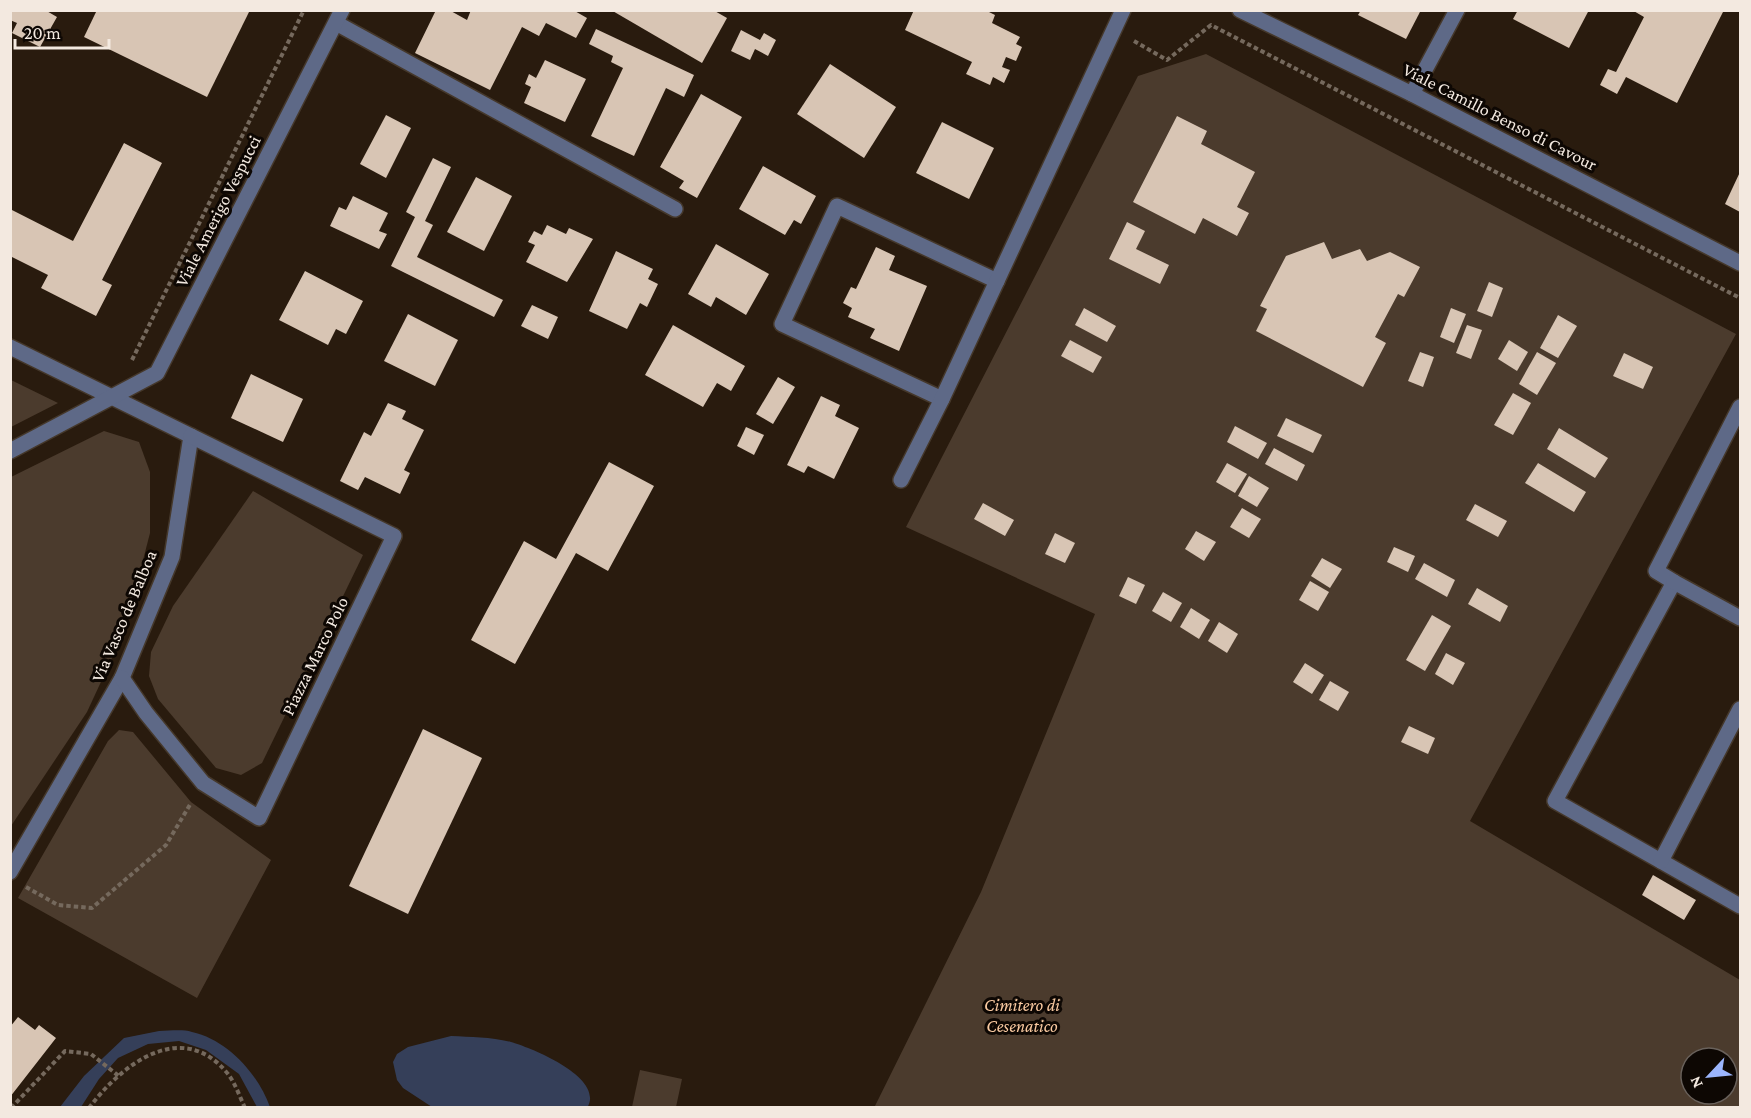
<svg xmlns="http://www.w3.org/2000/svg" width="1751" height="1118" viewBox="0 0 1751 1118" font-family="'Crimson Pro',serif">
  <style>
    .green { fill: #4b3b2d; fill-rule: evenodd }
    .water { fill: #353f59 }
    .building { fill: #d8c5b4 }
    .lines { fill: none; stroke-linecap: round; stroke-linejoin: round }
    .lane-casing { stroke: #45382b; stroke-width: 18 }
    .street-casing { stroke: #45382b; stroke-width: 18 }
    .path { stroke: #75695d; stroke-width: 4; stroke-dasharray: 4.5 3; stroke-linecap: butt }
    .lane { stroke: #5e6987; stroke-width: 15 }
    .street { stroke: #5e6987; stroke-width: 15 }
    .labels { text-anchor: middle; stroke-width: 6; stroke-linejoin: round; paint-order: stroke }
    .street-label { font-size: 18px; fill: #f3e9e0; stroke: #0d0703 }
    .park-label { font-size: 18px; font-style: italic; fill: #facaa1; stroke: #0d0703 }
  </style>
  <rect width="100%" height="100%" fill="#291b0e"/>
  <g class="green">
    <path d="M1206 54 1736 334 1470 821 1740 980V1107L874 1108 981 892 1095 614 906 527 1138 76ZM1691 1058H1727V1094H1691Z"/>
    <path d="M11 380 58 403 11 427Z"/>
    <path d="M104 431 139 442 150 472V533L125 630 87 712 11 826V477Z"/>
    <path d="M253 491 363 555 262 763 241 775 216 768 158 699 149 676 151 652 173 606Z"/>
    <path d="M119 730 133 732 191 802 271 860 197 998 18 898 108 741Z"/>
    <path d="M640 1070 682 1079 676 1107H632Z"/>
  </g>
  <g class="water">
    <path d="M159 1031C170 1031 182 1029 192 1032 228 1040 258 1074 270 1107H257L239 1074 206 1050 179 1041 148 1044 118 1058 99 1079 81 1107H60L84 1076 124 1038Z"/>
    <path d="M451 1036C471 1037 491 1037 511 1042 532 1048 606 1078 587 1108L432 1107 403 1088 397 1080 393 1062 397 1054 408 1047Z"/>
  </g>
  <g class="building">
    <path d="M10 10H45L57 17 40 47 12 33 17 23 10 20Z"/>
    <path d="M97 10H250L207 97 84 37Z"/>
    <path d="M436 10H449L467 20 471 10H573L587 18 576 38 546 23 539 36 522 27 490 90 415 53Z"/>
    <path d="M611 10H713L727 18 702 63Z"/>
    <path d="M914 10H985L995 15 992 23 1020 37 1016 44 1022 47 1016 61 1006 57 1002 67 1010 70 1004 83 993 77 990 85 966 74 972 62 905 30Z"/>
    <path d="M1361 10H1421L1406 39 1358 15Z"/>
    <path d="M1518 10H1589L1569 48 1513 19Z"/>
    <path d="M1632 10H1724L1677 103 1626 77 1617 94 1600 85 1608 69 1616 72 1644 17Z"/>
    <path d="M596 29 694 75 684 97 666 88 634 156 591 136 623 68 611 62 613 56 589 44Z"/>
    <path d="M741 30 760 40 764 33 776 40 768 56 755 49 750 60 731 51Z"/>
    <path d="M545 60 586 79 565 122 524 103 531 87 525 84 529 74 536 78Z"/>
    <path d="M830 64 896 107 864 158 797 114Z"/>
    <path d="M701 94 742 117 697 198 679 188 684 181 660 167Z"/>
    <path d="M386 115 411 128 386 178 360 164Z"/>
    <path d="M1177 116 1207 131 1201 144 1255 172 1237 207 1249 213 1237 236 1203 218 1195 234 1133 202Z"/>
    <path d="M942 122 994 148 969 199 916 173Z"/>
    <path d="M124 143 162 163 102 280 112 285 96 316 41 288 48 275 10 256V209L73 241Z"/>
    <path d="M433 158 451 167 425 221 433 225 417 257 503 300 494 317 391 266 415 217 406 212Z"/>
    <path d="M763 166 816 196 801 224 794 220 785 235 739 209Z"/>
    <path d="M1740 172V212L1725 204Z"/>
    <path d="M476 177 512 196 484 251 447 232Z"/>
    <path d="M353 196 388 213 379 231 387 234 379 249 330 226 339 207 346 210Z"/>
    <path d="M1127 222 1145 231 1136 249 1169 265 1160 284 1109 259Z"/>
    <path d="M547 225 566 234 569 228 593 239 567 282 526 262 535 245 528 242 534 231 542 235Z"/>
    <path d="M1324 242 1332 259 1360 249 1367 261 1390 252 1420 267 1404 297 1398 294 1375 337 1386 343 1363 387 1256 331 1267 309 1260 306 1286 256Z"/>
    <path d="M716 244 769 274 746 315 716 297 711 307 688 294Z"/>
    <path d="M876 247 895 256 889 270 927 286 899 351 870 338 875 329 848 317 852 308 843 303 851 287 856 289Z"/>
    <path d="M616 251 653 269 648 279 658 284 647 307 640 303 627 329 589 311Z"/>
    <path d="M305 271 363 301 346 334 336 329 328 345 279 320Z"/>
    <path d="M1489 282 1503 288 1492 317 1477 311Z"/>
    <path d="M532 305 558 317 548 339 521 326Z"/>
    <path d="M1084 308 1116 326 1107 342 1075 325Z"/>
    <path d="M1451 308 1466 314 1454 343 1440 337Z"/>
    <path d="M408 314 458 340 435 386 384 361Z"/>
    <path d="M1558 315 1577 326 1558 358 1540 348Z"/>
    <path d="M673 325 745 366 731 391 717 383 703 407 645 375Z"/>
    <path d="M1467 325 1482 330 1471 359 1456 353Z"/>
    <path d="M1070 340 1102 357 1093 373 1061 356Z"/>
    <path d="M1509 340 1528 352 1517 371 1498 359Z"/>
    <path d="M1420 352 1434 357 1423 387 1408 381Z"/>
    <path d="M1537 352 1556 363 1537 395 1519 384Z"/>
    <path d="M1624 353 1653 367 1643 389 1613 376Z"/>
    <path d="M251 374 303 399 283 442 231 418Z"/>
    <path d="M778 377 795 387 773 424 756 414Z"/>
    <path d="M1513 393 1531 403 1513 435 1494 425Z"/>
    <path d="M821 396 840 405 835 416 859 428 834 479 808 466 804 473 787 465Z"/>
    <path d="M388 403 406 411 402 419 424 430 404 470 410 473 400 494 365 477 358 490 340 481 364 432 371 436Z"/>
    <path d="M1286 418 1322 435 1313 453 1277 436Z"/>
    <path d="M1235 426 1267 443 1258 459 1227 442Z"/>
    <path d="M746 427 764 435 754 455 737 446Z"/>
    <path d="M1559 428 1608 458 1595 478 1547 449Z"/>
    <path d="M1274 448 1305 465 1297 481 1265 464Z"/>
    <path d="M609 462 654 486 608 571 576 553 515 664 471 640 524 541 556 559Z"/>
    <path d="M1227 463 1247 474 1235 493 1216 482Z"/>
    <path d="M1538 463 1586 492 1574 512 1525 483Z"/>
    <path d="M1249 476 1269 488 1257 507 1238 496Z"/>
    <path d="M983 503 1014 520 1005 536 974 519Z"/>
    <path d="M1475 504 1507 521 1498 537 1466 520Z"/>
    <path d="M1242 508 1261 519 1249 538 1230 527Z"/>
    <path d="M1196 531 1216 542 1204 561 1185 549Z"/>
    <path d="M1055 533 1075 543 1065 563 1045 554Z"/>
    <path d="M1394 547 1415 556 1408 572 1387 562Z"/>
    <path d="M1322 558 1342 569 1330 588 1311 576Z"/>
    <path d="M1424 563 1455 580 1447 597 1415 579Z"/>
    <path d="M1128 577 1145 585 1136 604 1119 596Z"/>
    <path d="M1310 581 1329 592 1318 611 1299 600Z"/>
    <path d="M1477 588 1508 606 1500 622 1468 604Z"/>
    <path d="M1163 592 1182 603 1171 622 1152 611Z"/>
    <path d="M1191 608 1210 620 1199 639 1180 627Z"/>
    <path d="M1432 615 1451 626 1425 671 1406 660Z"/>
    <path d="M1219 622 1238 634 1227 653 1208 641Z"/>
    <path d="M1446 653 1465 663 1453 685 1435 674Z"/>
    <path d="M1305 663 1324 675 1312 694 1293 682Z"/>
    <path d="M1330 681 1349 692 1338 711 1319 700Z"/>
    <path d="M1409 726 1435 738 1428 754 1401 742Z"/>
    <path d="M423 729 482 758 408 914 349 886Z"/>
    <path d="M1653 875 1696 900 1684 920 1642 895Z"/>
    <path d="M18 1017 35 1030 39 1025 56 1038 10 1097V1027Z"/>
  </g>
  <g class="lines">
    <defs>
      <g id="lane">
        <path d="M1740 407 1656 571 1674 582 1555 801 1740 906"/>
        <path d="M1674 582 1740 618"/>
        <path d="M1661 861 1740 709"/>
      </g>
      <g id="street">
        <path d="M1240 10 1412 94 1740 263"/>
        <path d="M336 23 675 209"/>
        <path d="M1412 94 1457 10"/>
        <path d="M10 347 191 436 172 557 122 678 10 872"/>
        <path d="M942 399 782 324 837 206 997 281"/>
        <path d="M10 451 157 373 342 10"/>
        <path d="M901 480 942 399 1123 10"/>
        <path d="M122 678 146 713 203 783 259 818 394 536 191 436"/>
      </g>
    </defs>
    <use href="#lane" class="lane-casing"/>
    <use href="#street" class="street-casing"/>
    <g class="path">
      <path d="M1134 41 1167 60 1211 25 1740 298"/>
      <path d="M132 360 304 10"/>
      <path d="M26 887 58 905 92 908 166 845 191 803"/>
      <path d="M11 1108 65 1051 91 1054 120 1077"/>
      <path d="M89 1108C121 1065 182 1017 228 1074 235 1083 240 1097 245 1108"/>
    </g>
    <use href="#lane" class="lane"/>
    <use href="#street" class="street"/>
  </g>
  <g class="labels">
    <g class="street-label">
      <text transform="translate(1500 117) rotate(27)" y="6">Viale Camillo Benso di Cavour</text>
      <text transform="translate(218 211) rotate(-63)" y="6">Viale Amerigo Vespucci</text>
      <text transform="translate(124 616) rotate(-67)" y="6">Via Vasco de Balboa</text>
      <text transform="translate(315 656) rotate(-64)" y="6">Piazza Marco Polo</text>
    </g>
    <g class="park-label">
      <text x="1022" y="1011">Cimitero di<tspan x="1022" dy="21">Cesenatico</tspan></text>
    </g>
  </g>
  <rect width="1751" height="1118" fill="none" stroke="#f3e9e0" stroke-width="24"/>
  <g transform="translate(1709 1076) rotate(244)"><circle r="28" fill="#0d0703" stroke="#69615b" stroke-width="1.5"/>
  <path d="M0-4.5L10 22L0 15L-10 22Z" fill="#9bb5fd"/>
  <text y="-9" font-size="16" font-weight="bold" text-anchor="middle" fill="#f3e9e0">N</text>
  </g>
  <path d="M15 39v9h94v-9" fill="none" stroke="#f3e9e0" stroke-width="3"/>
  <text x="24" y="39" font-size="18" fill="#f3e9e0" stroke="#0d0703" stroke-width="4.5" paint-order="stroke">20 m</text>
</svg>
